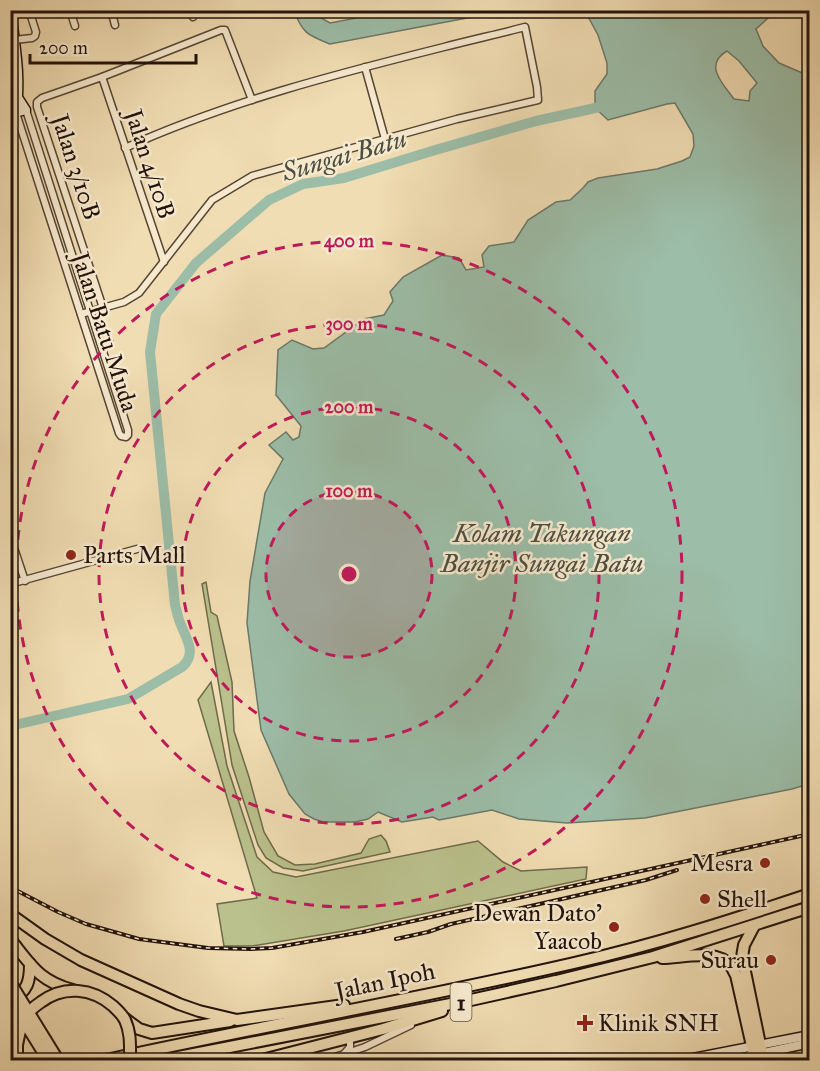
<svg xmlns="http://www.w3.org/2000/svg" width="820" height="1071" viewBox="0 0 820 1071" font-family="'IM FELL Great Primer',serif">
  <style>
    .green { fill: #bac18c; stroke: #6e6a4c; stroke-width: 1.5 }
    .water { fill: #9cbda8; stroke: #6b7969; stroke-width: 1.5; fill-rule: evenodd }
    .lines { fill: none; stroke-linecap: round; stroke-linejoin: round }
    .river { stroke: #9cbda8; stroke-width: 10 }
    .street-casing { stroke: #564535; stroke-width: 9 }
    .secondary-casing { stroke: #22120b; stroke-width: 11 }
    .highway-casing { stroke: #22120b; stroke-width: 14 }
    .street { stroke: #f6e9ce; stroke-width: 6 }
    .secondary { stroke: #f6e9ce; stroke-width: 8 }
    .highway { stroke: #f1ddb3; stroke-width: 10 }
    .rail-casing { stroke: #22120b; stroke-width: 4 }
    .rail { stroke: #f6e9ce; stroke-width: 1.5; stroke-dasharray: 4.5; stroke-linecap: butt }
    .highway-bridge-casing { stroke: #22120b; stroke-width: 14; stroke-linecap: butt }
    .highway-bridge { stroke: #f1ddb3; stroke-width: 10 }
    .ring { fill: none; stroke: #c2185b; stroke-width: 3; stroke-dasharray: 10 8 }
    .poi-dot { fill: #8f2418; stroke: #f6e9ce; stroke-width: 2 }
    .labels { text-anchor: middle; stroke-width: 5; stroke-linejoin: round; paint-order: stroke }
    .shield { fill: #f6e9ce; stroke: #625246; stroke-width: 1.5 }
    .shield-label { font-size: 22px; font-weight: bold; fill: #22120b }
    .street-label { font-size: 24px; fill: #22120b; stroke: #f6e9ce }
    .poi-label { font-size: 24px; fill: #22120b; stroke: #f6e9ce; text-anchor: start }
    .water-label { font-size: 26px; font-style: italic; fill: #4d4e42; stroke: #f6e9ce }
    .centre { fill: #c2185b; stroke: #f6e9ce; stroke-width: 3 }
    .ring-label { font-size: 18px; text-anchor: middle; font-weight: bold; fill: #c2185b; stroke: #f6e9ce; stroke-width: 5; stroke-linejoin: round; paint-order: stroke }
  </style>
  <rect width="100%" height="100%" fill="#f1ddb3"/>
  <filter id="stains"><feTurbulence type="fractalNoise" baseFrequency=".00333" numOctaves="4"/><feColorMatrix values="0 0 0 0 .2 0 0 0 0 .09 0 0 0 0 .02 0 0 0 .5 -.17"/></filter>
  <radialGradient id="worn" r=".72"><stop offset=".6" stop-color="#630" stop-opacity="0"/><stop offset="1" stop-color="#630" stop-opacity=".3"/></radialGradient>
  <g class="green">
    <path d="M206 582 211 612 217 616 232 682 234 731 249 777 264 832 278 856 295 865 315 864 361 853 369 839 381 835 386 841 390 852 303 871 283 868 266 858 258 845 232 765 202 584Z"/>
    <path d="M211 682 227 766 257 857 273 872 296 877 478 841 503 862 521 871 587 867 586 879 344 931 252 946H224L217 904 257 898 198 700Z"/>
    <path d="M807 1047 809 1060H744Z"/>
  </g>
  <g class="water">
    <path d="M294 11H315L321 18 330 23 394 11H504L330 44C308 35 303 34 294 11Z"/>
    <path d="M585 11H776L756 29 763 46 779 63 807 75 809 71V784L792 789 645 818 567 823 519 819 492 810 439 820 433 817 402 822 378 812 368 819 355 822H323L314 819 305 814 289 794 261 730 247 623 250 581 265 493 283 459 269 445 286 432 293 440 299 437 301 426 276 395 278 350 292 340 313 349 324 348 364 319 384 315 393 301 390 292 403 277 442 255 459 258 466 270 484 267 482 255 489 246 514 242 528 220 556 202 570 200 583 188 588 182 598 178 657 169 682 161 690 157 694 146 693 134 675 103 667 104 608 120 595 108V91L607 74V63L598 35ZM727 51 739 61 757 83 750 91 749 101 734 99C723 84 703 65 727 51Z"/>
  </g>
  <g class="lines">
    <path class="river" d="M10 726 128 699 182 667C197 654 187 640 181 625 178 619 177 612 175 605L150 352 156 314 196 263 269 200 303 184 344 178 432 151 536 121 609 105"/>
    <defs>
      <g id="street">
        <path d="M70 10 75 26"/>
        <path d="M111 10 115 25"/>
        <path d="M191 10 193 17"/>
        <path d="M14 40 32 38 35 36 36 32 29 10"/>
        <path d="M365 67 385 139"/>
        <path d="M102 77 164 262"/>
        <path d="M16 113 119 433 121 436 126 437 128 435V430L26 110"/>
        <path d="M103 308 37 107V102L42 98 102 77 221 30H225L252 100"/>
        <path d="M81 314 124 302 139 293 212 200 252 176 457 119 538 100 537 87 525 27C498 34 471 40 444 47 336 74 227 102 125 148"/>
        <path d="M10 536 25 581"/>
        <path d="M10 584 137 549"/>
        <path d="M347 1039 350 1042V1047L344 1054 365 1047 411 1025"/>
        <path d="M326 1060 344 1054"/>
      </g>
      <g id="secondary">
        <path d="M11 10C15 44 22 79 16 113"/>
        <path d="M10 114 26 110 19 99"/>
        <path d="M683 1060 810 1035"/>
        <path d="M731 1060 810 1043"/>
      </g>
      <g id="highway">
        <path d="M10 914 45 939 81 960 179 1004 199 1011 237 1020 344 1005"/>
        <path d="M754 926 744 945 742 957 762 1054"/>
        <path d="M10 939C31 965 39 981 73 990"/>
        <path d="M662 958C682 958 716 948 731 966 733 969 734 972 736 975L754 1055"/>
        <path d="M10 999C28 993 30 980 30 964"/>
        <path d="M124 1018 139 1029 152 1033 230 1021"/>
        <path d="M10 1027 17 1045V1060"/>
        <path d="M106 1060C261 1026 418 999 574 963 654 945 732 920 810 894"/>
        <path d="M163 1060 471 1000 556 981 653 957 810 907"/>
        <path d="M262 1060 383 1029 442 1011"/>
      </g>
    </defs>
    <use href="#street" class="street-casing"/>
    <use href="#secondary" class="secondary-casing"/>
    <use href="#highway" class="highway-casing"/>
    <use href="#street" class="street"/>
    <use href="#secondary" class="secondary"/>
    <use href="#highway" class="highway"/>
    <defs>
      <g id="rail">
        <path d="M10 887 58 912 86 924 139 939 208 948 251 949 272 948 363 932 810 834"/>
        <path d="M396 939 428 932 451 924 646 880 677 870"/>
      </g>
    </defs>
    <use href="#rail" class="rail-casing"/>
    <use href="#rail" class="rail"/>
    <defs>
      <g id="highway-bridge">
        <path d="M10 982 58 1060"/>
        <path d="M10 999 48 1060"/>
        <path d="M17 1045C19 1036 20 1026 25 1018 28 1012 35 1006 41 1002 64 985 92 988 113 1006 117 1010 122 1014 125 1020 131 1033 130 1046 130 1060"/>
      </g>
    </defs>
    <use href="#highway-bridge" class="highway-bridge-casing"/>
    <use href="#highway-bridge" class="highway-bridge"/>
  </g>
  <circle cx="349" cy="574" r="83" fill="#c2185b" fill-opacity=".12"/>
  <g class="ring">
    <circle cx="349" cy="574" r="83"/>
    <circle cx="349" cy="574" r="167"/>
    <circle cx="349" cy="574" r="250"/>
    <circle cx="349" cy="574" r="333"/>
  </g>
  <g class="poi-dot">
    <circle cx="71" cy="555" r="6"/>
    <circle cx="765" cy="863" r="6"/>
    <circle cx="705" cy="899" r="6"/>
    <circle cx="614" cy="927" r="6"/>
    <circle cx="771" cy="960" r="6"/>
    <path d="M582 1014h6v6h6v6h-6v6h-6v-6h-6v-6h6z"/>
  </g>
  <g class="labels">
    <rect class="shield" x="450.5" y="983" width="21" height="38" rx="4.5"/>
    <g class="shield-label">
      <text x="461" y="1010">1</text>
    </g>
    <g class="street-label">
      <text transform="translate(150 164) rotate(72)" y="8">Jalan 4/10B</text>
      <text transform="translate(76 167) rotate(72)" y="8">Jalan 3/10B</text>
      <text transform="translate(105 332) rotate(72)" y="8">Jalan Batu Muda</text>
      <text transform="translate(385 981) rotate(-12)" y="8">Jalan Ipoh</text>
    </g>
    <g class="poi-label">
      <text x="83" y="563">Parts Mall</text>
      <text x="753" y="871" text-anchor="end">Mesra</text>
      <text x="717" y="907">Shell</text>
      <text x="602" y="921" text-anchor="end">Dewan Dato'<tspan x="602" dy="28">Yaacob</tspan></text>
      <text x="759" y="968" text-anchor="end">Surau</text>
      <text x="598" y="1031">Klinik SNH</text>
    </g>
    <g class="water-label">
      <text transform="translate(344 155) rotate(-16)" y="9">Sungai Batu</text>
      <text x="542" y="542">Kolam Takungan<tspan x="542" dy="30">Banjir Sungai Batu</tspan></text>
    </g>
  </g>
  <circle cx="349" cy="574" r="9" class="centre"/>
  <g class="ring-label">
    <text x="349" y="247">400 m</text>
    <text x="349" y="330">300 m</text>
    <text x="349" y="413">200 m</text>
    <text x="349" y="497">100 m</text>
  </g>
  <rect width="820" height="1071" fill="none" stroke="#f1ddb3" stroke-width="36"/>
  <rect x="12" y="12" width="796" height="1047" fill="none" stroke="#22120b" stroke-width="3"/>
  <rect x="18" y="18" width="784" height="1035" fill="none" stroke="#22120b" stroke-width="1.5"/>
  <path d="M30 54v9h166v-9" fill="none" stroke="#22120b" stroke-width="3"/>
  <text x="39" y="54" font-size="18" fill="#22120b" stroke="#f6e9ce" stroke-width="4.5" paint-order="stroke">200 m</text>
  <rect width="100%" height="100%" filter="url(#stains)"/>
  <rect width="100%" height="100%" fill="url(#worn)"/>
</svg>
